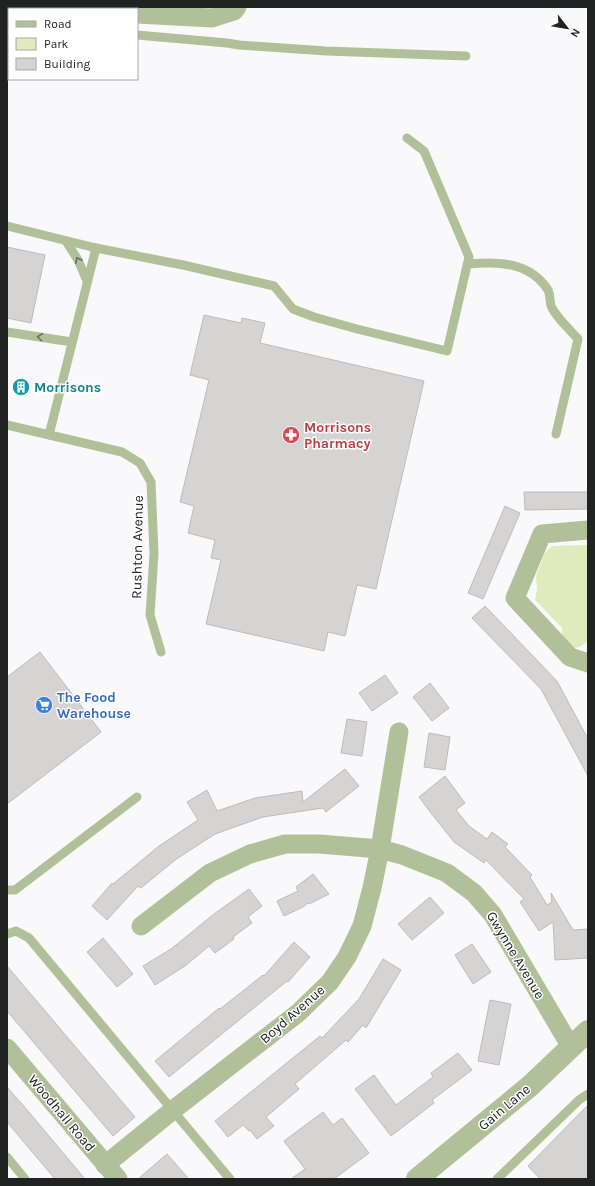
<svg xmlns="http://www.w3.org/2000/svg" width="595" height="1186" viewBox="0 0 595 1186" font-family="Karla,sans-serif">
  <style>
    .green { fill: #dfebbc }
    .building { fill: #d5d4d3; stroke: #bdbcbb }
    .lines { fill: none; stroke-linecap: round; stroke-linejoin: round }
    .service { stroke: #b0c199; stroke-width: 9 }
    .minor { stroke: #b0c199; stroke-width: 19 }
    .tertiary { stroke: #b0c199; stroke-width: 22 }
    .oneway { stroke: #68725e }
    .labels { text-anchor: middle; stroke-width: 3; stroke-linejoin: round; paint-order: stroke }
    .culture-label { font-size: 14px; font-weight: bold; fill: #0d838f; stroke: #fff; text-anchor: start }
    .health-label { font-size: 14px; font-weight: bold; fill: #be3a42; stroke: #fff; text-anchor: start }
    .street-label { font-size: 14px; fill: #212222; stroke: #fff }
    .shop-label { font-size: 14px; font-weight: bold; fill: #366cbe; stroke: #fff; text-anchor: start }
  </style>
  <rect width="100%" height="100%" fill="#f9f9fb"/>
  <path class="green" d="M588 545V641L580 647 573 648 562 638V628L535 600 537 589 536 576 545 553 552 546Z"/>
  <g class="building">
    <path d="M7 247 45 255 31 323 7 318Z"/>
    <path d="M204 315 241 323 242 318 265 323 260 343 424 381 376 589 357 585 345 636 328 632 324 651 206 624 221 560 211 558 215 540 188 533 194 506 180 502 209 380 190 375Z"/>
    <path d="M524 492H588V509L525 510Z"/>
    <path d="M505 506 520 513 483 599 468 593Z"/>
    <path d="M485 606 557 681 588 739V776L541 689 472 618Z"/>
    <path d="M40 652 101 732 7 804V677Z"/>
    <path d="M385 675 398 693 372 711 359 693Z"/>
    <path d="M430 683 449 708 432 721 413 697Z"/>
    <path d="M347 719 367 722 362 756 341 753Z"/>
    <path d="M429 733 450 737 445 770 424 767Z"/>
    <path d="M345 769 359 786 326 812 323 808 263 817 215 834 175 860 141 888 138 886 107 920 92 906 112 883 113 884 159 846 198 820 187 802 207 790 217 811 255 798 302 791 303 802Z"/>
    <path d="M445 776 465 803 456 810 469 826 487 839 492 832 508 844 505 847 532 875 530 877 547 905 552 902 551 893 573 930 588 929V958L555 960 553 922 539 931 520 902 524 899 486 860 484 863 454 842 431 813 419 797Z"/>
    <path d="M313 874 329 894 309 904 308 903 303 907 284 916 277 901 298 891 296 887Z"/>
    <path d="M249 889 262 906 248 917 252 923 233 937 234 939 215 953 209 946 185 966 155 985 143 966 171 949 214 914Z"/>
    <path d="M430 897 444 913 412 940 398 924Z"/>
    <path d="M103 938 133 974 117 987 87 952Z"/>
    <path d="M294 942 310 957 288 982 287 981 169 1077 155 1061 219 1008 220 1009 263 975 264 976Z"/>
    <path d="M472 944 491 972 473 984 455 955Z"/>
    <path d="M383 959 401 970 366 1028 363 1025 348 1042 346 1040 295 1084 299 1089 266 1117 274 1126 257 1139 250 1130 249 1131 243 1125 228 1137 215 1121 320 1036 322 1038 359 999Z"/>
    <path d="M7 966 135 1117 113 1136 7 1011Z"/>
    <path d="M490 1000 511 1004 499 1065 478 1061Z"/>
    <path d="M458 1053 472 1070 432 1100 434 1103 391 1136 355 1089 374 1075 396 1105 433 1077 431 1073Z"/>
    <path d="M7 1087 28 1111 85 1179H55L7 1122Z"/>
    <path d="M588 1105V1179H540L528 1166Z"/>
    <path d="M323 1112 333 1125 342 1118 369 1153 334 1179H291L305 1169 284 1141Z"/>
    <path d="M167 1154 189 1179H138Z"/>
  </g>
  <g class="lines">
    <g class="service">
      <path d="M7 27H9"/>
      <path d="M137 35 227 43 239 45 326 51 466 56"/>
      <path d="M7 226 96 248 183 265 274 286 293 309 314 317 357 329 447 351 469 257 424 151 407 138"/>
      <path d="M66 241 78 260 87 281"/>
      <path d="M468 264C498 261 530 262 548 290 551 296 549 303 552 308 558 319 570 330 578 339L556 434"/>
      <path d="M7 332 72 342"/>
      <path d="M7 425 122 452 140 463 151 482 154 554 150 615 161 652"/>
      <path d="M49 435 96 248"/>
      <path d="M7 890H15L137 797"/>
      <path d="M7 934 16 931 29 938 230 1179"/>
      <path d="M7 1157 25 1179"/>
      <path d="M497 1179 579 1100 588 1094"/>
    </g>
    <g class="minor">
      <path d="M137 14 212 18 234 11 237 7"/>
      <path d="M588 663 570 657 515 598 542 534 588 530"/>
      <path d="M141 926 210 873 250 854 285 844H319L380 849 402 855 447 873 474 893 493 915 571 1047"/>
      <path d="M7 1048 118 1179"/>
      <path d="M105 1165 173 1110 298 1013 330 982 347 957 362 926 372 888 380 849 399 732"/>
    </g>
    <path class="tertiary" d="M417 1179 530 1086 588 1031"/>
  </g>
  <defs><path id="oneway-chevron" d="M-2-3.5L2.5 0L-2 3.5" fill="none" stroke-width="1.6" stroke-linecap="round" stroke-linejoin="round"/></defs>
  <g class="oneway">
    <use href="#oneway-chevron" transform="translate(78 260) rotate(-117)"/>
    <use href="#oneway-chevron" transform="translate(40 337) rotate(-172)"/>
  </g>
  <defs>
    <symbol id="building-disc" viewBox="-11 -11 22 22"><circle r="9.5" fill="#0f9aa8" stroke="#fff"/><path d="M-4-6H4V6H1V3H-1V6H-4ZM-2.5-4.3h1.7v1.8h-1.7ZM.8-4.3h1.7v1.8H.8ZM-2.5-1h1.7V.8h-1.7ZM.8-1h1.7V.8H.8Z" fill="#fff"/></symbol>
    <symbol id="pharmacy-disc" viewBox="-11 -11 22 22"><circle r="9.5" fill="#e0444e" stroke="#fff"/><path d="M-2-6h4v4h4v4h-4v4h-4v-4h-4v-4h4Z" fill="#fff"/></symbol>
    <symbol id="supermarket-disc" viewBox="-11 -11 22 22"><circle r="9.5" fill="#3f7fe0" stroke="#fff"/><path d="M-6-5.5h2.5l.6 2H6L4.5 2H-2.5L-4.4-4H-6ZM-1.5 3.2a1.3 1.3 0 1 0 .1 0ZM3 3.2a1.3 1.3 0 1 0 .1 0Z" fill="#fff"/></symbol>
  </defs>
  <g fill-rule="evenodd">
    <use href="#building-disc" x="11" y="377" width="20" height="20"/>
    <use href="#pharmacy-disc" x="281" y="425" width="20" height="20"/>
    <use href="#supermarket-disc" x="34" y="695" width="20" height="20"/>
  </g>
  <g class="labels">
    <g class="culture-label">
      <text x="34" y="392">Morrisons</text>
    </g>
    <g class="health-label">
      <text x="304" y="432">Morrisons<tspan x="304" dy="16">Pharmacy</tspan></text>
    </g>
    <g class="street-label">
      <text transform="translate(137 547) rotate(-89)" y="5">Rushton Avenue</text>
      <text transform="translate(516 955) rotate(59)" y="5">Gwynne Avenue</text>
      <text transform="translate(292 1014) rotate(-41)" y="5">Boyd Avenue</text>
      <text transform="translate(504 1107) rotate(-40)" y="5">Gain Lane</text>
      <text transform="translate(62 1113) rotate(50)" y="5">Woodhall Road</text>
    </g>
    <g class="shop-label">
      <text x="57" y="702">The Food<tspan x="57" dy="16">Warehouse</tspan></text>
    </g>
  </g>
  <rect width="595" height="1186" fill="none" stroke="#212222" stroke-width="16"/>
  <rect x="8" y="8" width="130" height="72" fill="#ffffff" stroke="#a6a7a7"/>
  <rect x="16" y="21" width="20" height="6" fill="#b0c199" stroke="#a6a7a7"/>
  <text x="44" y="28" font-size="12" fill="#212222">Road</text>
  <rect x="16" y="38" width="20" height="12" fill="#dfebbc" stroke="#a6a7a7"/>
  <text x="44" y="48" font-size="12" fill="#212222">Park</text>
  <rect x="16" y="58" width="20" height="12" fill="#d5d4d3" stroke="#a6a7a7"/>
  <text x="44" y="68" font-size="12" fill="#212222">Building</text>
  <g transform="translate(567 28) rotate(121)" stroke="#ffffff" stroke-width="3" paint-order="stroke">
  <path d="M0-3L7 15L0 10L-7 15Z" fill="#212222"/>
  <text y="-6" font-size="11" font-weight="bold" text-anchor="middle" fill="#212222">N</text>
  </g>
</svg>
